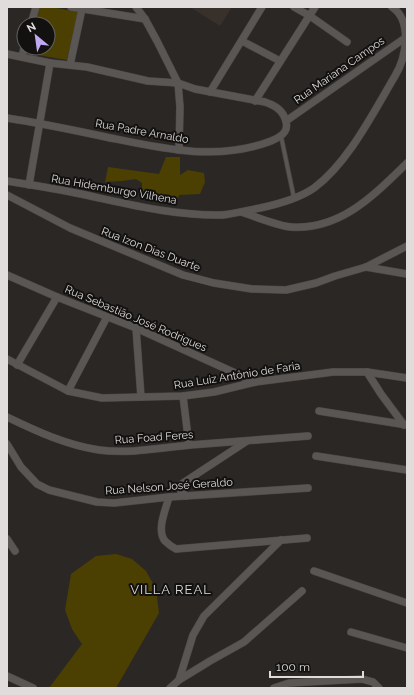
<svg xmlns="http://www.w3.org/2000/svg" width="414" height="695" viewBox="0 0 414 695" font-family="Raleway,sans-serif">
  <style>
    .built { fill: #38302a }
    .green { fill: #4b4002 }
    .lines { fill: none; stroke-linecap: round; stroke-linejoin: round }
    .lane-casing { stroke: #494543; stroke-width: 5 }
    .street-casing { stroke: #494543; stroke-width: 8 }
    .lane { stroke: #5a5653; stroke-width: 3.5 }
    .street { stroke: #5a5653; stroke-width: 7 }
    .labels { text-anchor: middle; stroke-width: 4; stroke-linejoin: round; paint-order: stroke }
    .street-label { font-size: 11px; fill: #dfdcdb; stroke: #121110 }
    .quarter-label { font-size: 13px; letter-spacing: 1px; fill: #dfdcdb; stroke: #121110 }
  </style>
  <rect width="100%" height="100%" fill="#2b2725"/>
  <path class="built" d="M190 7H232L220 26Z"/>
  <g class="green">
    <path d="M40 7H51L79 12 67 60 27 53 29 48H48V24H35Z"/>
    <path d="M166 157H180V175L188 170 204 173 205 182 200 194 179 195 176 204 142 195V183L136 179 122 181 105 182 108 167 159 174Z"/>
    <path d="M116 554 132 559 146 571 156 589 159 613 116 688H49L82 644 72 629 65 610 71 574 96 556Z"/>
  </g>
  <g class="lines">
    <defs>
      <path id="lane" d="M281 136 294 198"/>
      <g id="street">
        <path d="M71 7 145 19"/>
        <path d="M136 7 145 19 157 41 178 83 180 107 179 150"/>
        <path d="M294 7 310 16 347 42"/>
        <path d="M31 24 36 7"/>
        <path d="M242 41 280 61"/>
        <path d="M7 54 50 63 87 67 148 81 178 83 195 89 265 102C273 105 280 108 284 116 291 130 283 136 271 141 217 162 160 148 106 137 73 130 40 123 7 118"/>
        <path d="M22 57 24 48"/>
        <path d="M70 65 82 9"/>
        <path d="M210 92 262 7"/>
        <path d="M255 101 315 7"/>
        <path d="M286 121 405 38"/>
        <path d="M7 181C32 185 57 189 81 194 128 204 174 216 222 215 234 214 248 210 260 208 279 204 298 199 314 188 348 163 373 113 395 76 406 58 413 21 392 7"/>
        <path d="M29 185 50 63"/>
        <path d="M7 195 70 228 183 275 214 283 252 289 286 290 316 283 335 276 366 267 407 246"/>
        <path d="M241 212C254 216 278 226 291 227 341 230 374 195 407 163"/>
        <path d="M366 267 407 274"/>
        <path d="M7 275 57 297 136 328 255 382"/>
        <path d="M136 328 141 397"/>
        <path d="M7 359 68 391 102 398 183 396 214 392 255 382 333 372H367L407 378"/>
        <path d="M17 365 57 297"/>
        <path d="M367 372 381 394 404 425"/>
        <path d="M68 391 107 317"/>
        <path d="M183 396 189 445"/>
        <path d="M319 411 407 425"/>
        <path d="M7 417C36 431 66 445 99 450 129 454 160 448 190 445 229 442 269 439 308 436"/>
        <path d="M7 444 21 467 37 484 49 490 97 502 114 503 169 497 308 488"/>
        <path d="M316 456 407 470"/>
        <path d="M186 496 181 491 180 486 183 483 247 441"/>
        <path d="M169 497C166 509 156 530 165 541 168 544 172 547 176 549L307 538"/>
        <path d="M7 539 15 551"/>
        <path d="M314 571 407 603"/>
        <path d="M351 632 407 648"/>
        <path d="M7 676 33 688"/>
        <path d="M179 680 193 635 204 616 281 540"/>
        <path d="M170 688 179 680 210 661 244 642 302 591"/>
        <path d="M274 688 289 683 362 679 373 682 379 688"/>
      </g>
    </defs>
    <use href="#lane" class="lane-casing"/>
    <use href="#street" class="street-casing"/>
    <use href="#lane" class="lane"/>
    <use href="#street" class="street"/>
  </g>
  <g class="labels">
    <g class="street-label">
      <text transform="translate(339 70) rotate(-35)" y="4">Rua Mariana Campos</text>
      <text transform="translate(142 131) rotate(10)" y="4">Rua Padre Arnaldo</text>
      <text transform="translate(114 189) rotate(10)" y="4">Rua Hidemburgo Vilhena</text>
      <text transform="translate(151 249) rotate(21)" y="4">Rua Izon Dias Duarte</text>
      <text transform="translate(136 318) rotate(23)" y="4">Rua Sebastião José Rodrigues</text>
      <text transform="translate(237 375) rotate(-9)" y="4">Rua Luiz Antônio de Faria</text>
      <text transform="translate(154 437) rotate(-4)" y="4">Rua Foad Feres</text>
      <text transform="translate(169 486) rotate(-4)" y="4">Rua Nelson José Geraldo</text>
    </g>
    <g class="quarter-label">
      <text x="171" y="594">VILLA REAL</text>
    </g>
  </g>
  <rect width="414" height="695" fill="none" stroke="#dfdcdb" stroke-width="16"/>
  <g transform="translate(36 36) rotate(331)"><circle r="19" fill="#121110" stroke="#646261"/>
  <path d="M0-3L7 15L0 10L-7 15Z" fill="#c1a8f3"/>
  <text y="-6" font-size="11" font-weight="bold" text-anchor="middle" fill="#dfdcdb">N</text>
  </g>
  <path d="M270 671v6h93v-6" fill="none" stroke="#dfdcdb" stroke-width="2"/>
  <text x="276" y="671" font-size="12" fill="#dfdcdb" stroke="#121110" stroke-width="3" paint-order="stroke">100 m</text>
</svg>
